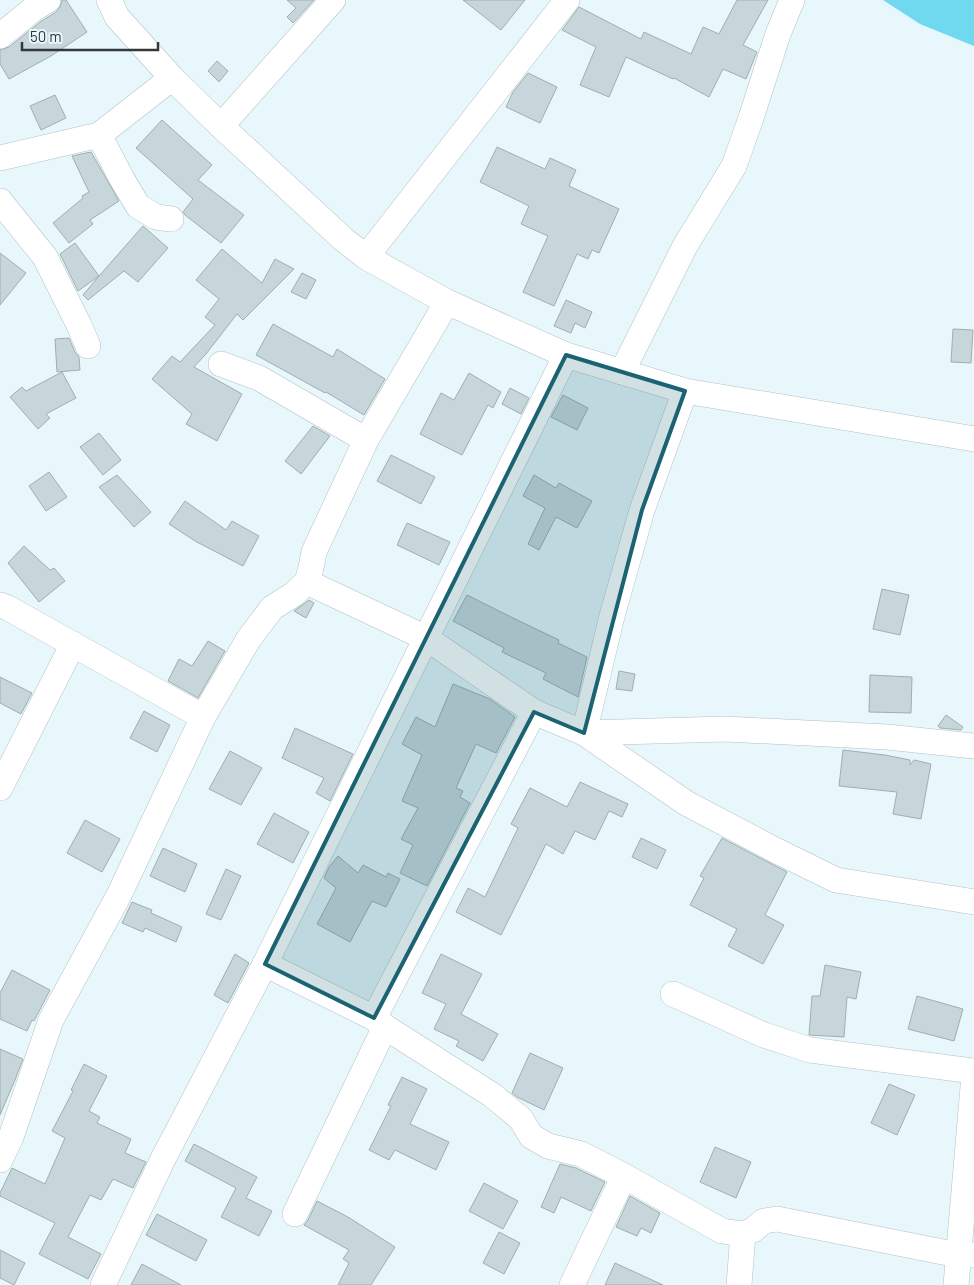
<svg xmlns="http://www.w3.org/2000/svg" width="974" height="1285" viewBox="0 0 974 1285" font-family="Barlow,sans-serif">
  <style>
    .green { fill: #70d8ef }
    .building { fill: #c7d6da; stroke: #9faeb1 }
    .lines { fill: none; stroke-linecap: round; stroke-linejoin: round }
    .minor-casing { stroke: #b3c2c6; stroke-width: 26 }
    .minor { stroke: #fff; stroke-width: 25 }
    .marked { fill: #1b6372; fill-opacity: 0.2; stroke: #1b6372; stroke-width: 4; stroke-linejoin: round }
  </style>
  <rect width="100%" height="100%" fill="#e7f7fb"/>
  <path class="green" d="M883 0H974V46L920 24Z"/>
  <g class="building">
    <path d="M62 0H66L87 32 51 56 9 79 0 64V50L9 47 40 22 56 12 60 7Z"/>
    <path d="M287 0H314L293 23 287 17 296 8Z"/>
    <path d="M463 0H525L501 30Z"/>
    <path d="M737 0H768L743 45 757 52 746 79 723 69 709 97 674 78 673 79 626 57 609 97 580 85 596 47 562 30 579 7 641 39 644 32 691 54 703 27 719 34Z"/>
    <path d="M217 61 228 71 219 82 208 71Z"/>
    <path d="M528 73 557 87 540 123 506 107 513 92Z"/>
    <path d="M55 95 66 118 41 130 30 106Z"/>
    <path d="M162 120 212 165 198 180 244 215 221 243 185 215 183 212 193 199 136 148Z"/>
    <path d="M497 147 545 169 550 158 576 170 569 186 619 209 599 253 592 250 588 259 577 254 554 306 523 292 548 236 521 224 529 206 480 182Z"/>
    <path d="M91 152 119 201 90 220 93 224 69 243 53 223 83 198 82 196 89 192 72 156Z"/>
    <path d="M143 226 168 248 138 282 124 271 88 300 83 295 99 276 78 291 60 254 75 243 99 276Z"/>
    <path d="M222 249 262 283 275 259 294 269 243 320 237 314 206 354 194 367 242 394 217 441 186 424 192 414 152 379 172 356 180 362 215 325 205 317 219 299 196 280Z"/>
    <path d="M0 253 26 273 0 305Z"/>
    <path d="M302 273 316 280 306 299 291 292Z"/>
    <path d="M566 300 592 312 585 328 575 323 571 333 554 326Z"/>
    <path d="M273 324 333 357 337 349 385 379 364 415 326 392 325 393 256 355Z"/>
    <path d="M953 329 973 330 971 363 951 362Z"/>
    <path d="M69 338 75 352 79 357 80 370 57 372 55 339Z"/>
    <path d="M62 372 76 398 46 414 50 418 38 429 10 397 22 387 26 391Z"/>
    <path d="M469 373 501 392 493 408 488 405 462 455 420 434 441 393 454 400Z"/>
    <path d="M510 388 529 398 521 414 502 404Z"/>
    <path d="M563 395 588 408 577 430 551 417Z"/>
    <path d="M313 426 330 436 301 474 285 461Z"/>
    <path d="M99 433 121 460 103 475 80 447Z"/>
    <path d="M391 455 435 477 421 504 377 481Z"/>
    <path d="M49 472 67 497 46 511 29 486Z"/>
    <path d="M117 475 151 512 134 527 99 487Z"/>
    <path d="M534 475 556 488 559 483 592 501 577 528 556 517 539 550 528 544 545 508 523 496Z"/>
    <path d="M185 501 226 530 232 521 259 536 243 566 195 541 169 524Z"/>
    <path d="M407 523 450 542 439 565 397 545Z"/>
    <path d="M24 546 50 570 54 568 65 581 39 602 8 563Z"/>
    <path d="M882 589 909 595 900 635 873 629Z"/>
    <path d="M467 595 513 618 559 640 558 643 587 657 578 697 543 679 546 673 502 652 504 648 453 621Z"/>
    <path d="M309 600 314 603 306 618 294 611Z"/>
    <path d="M208 641 225 651 198 698 168 681 179 659 192 666Z"/>
    <path d="M619 671 635 674 632 691 616 689Z"/>
    <path d="M870 675 912 677 911 713 869 712Z"/>
    <path d="M0 677 32 693 21 714 0 703Z"/>
    <path d="M453 684 490 699 515 717 496 753 476 744 456 788 463 791 460 797 470 803 427 886 400 873 413 845 401 839 418 808 402 801 422 755 402 744 416 717 435 727Z"/>
    <path d="M144 711 170 725 157 752 130 738Z"/>
    <path d="M946 715 963 727 961 730 940 728 938 726Z"/>
    <path d="M295 728 353 754 330 801 316 793 324 778 282 758Z"/>
    <path d="M843 750 885 755 910 760V765L914 760 931 764 921 819 893 814 897 792 839 786Z"/>
    <path d="M230 751 262 768 241 805 209 789Z"/>
    <path d="M580 782 628 804 622 817 609 811 595 840 575 831 563 854 546 844 522 893 501 935 456 912 468 888 485 897 518 828 511 824 530 788 567 807Z"/>
    <path d="M274 813 309 832 293 863 257 844Z"/>
    <path d="M85 820 120 839 102 872 67 853Z"/>
    <path d="M641 838 666 850 657 869 632 857Z"/>
    <path d="M722 838 787 872 765 915 784 925 763 964 728 946 737 929 690 905 704 878 700 876Z"/>
    <path d="M163 848 197 864 185 892 150 876Z"/>
    <path d="M338 856 358 873 363 865 386 877 388 873 400 879 386 907 372 901 350 942 317 924 336 888 324 878 329 867Z"/>
    <path d="M226 869 241 876 221 920 206 914Z"/>
    <path d="M132 902 152 910 151 913 182 927 176 942 145 928 143 932 122 923Z"/>
    <path d="M235 954 249 963 228 1003 214 995Z"/>
    <path d="M441 954 482 974 461 1014 498 1034 483 1061 456 1046 459 1041 434 1029 446 1004 422 993Z"/>
    <path d="M825 965 861 972 856 999 847 997 844 1037 809 1035 812 996H820Z"/>
    <path d="M12 970 50 990 34 1021 32 1020 27 1031 0 1019V993Z"/>
    <path d="M917 996 963 1009 954 1041 908 1029Z"/>
    <path d="M0 1049 23 1059 15 1080 0 1115Z"/>
    <path d="M530 1053 563 1068 544 1110 517 1097 512 1093Z"/>
    <path d="M84 1064 107 1076 89 1111 100 1117 97 1123 131 1139 125 1153 146 1162 133 1188 113 1179 101 1200 90 1195 68 1237 101 1254 88 1279 39 1254 55 1223 0 1196V1193L12 1168 45 1184 65 1138 52 1131 73 1091 71 1090Z"/>
    <path d="M402 1077 427 1089 410 1124 449 1142 436 1170 395 1150 389 1160 369 1150 391 1106 388 1105Z"/>
    <path d="M889 1084 915 1095 897 1135 871 1123Z"/>
    <path d="M194 1144 257 1177 246 1198 272 1211 259 1236 221 1217 236 1188 185 1161Z"/>
    <path d="M715 1147 751 1162 736 1198 700 1182Z"/>
    <path d="M560 1164 576 1168 605 1182 591 1211 561 1197 554 1213 541 1207Z"/>
    <path d="M484 1183 518 1201 503 1229 469 1211Z"/>
    <path d="M630 1196 660 1213 651 1233 641 1228 637 1236 616 1227Z"/>
    <path d="M317 1201 348 1217 395 1247 371 1285H338L349 1263 343 1259 349 1250 304 1225 308 1220Z"/>
    <path d="M157 1214 207 1240 196 1261 146 1235Z"/>
    <path d="M499 1232 520 1243 504 1274 483 1263Z"/>
    <path d="M0 1250 25 1263 14 1285 0 1278Z"/>
    <path d="M615 1263 663 1285H605Z"/>
    <path d="M142 1264 181 1285H131Z"/>
  </g>
  <g class="lines">
    <defs>
      <g id="minor">
        <path d="M109 0 117 17 172 78 221 126 343 239 366 257 447 302 566 355 685 391 974 439"/>
        <path d="M0 36 32 10 48 0"/>
        <path d="M221 126 333 0"/>
        <path d="M99 135 122 179 138 206 156 217 171 219"/>
        <path d="M0 158 99 135 172 78"/>
        <path d="M0 201 45 257 79 325 88 346"/>
        <path d="M366 257 567 0"/>
        <path d="M221 364 259 378 366 440"/>
        <path d="M622 372 685 246 734 166 751 118 778 34 792 0"/>
        <path d="M685 391 642 510 612 616 584 733 686 803 777 851 836 880 974 902"/>
        <path d="M307 582 426 638 534 712 584 733 725 729 887 737 974 746"/>
        <path d="M0 605 8 608 203 717"/>
        <path d="M0 788 73 644"/>
        <path d="M265 964 374 1018 385 1027 492 1095 521 1119 531 1136 548 1146 581 1154 624 1176 722 1231 743 1234 753 1230 764 1221 777 1219 958 1255H974"/>
        <path d="M673 994 764 1035 810 1050 974 1071"/>
        <path d="M374 1018 534 712"/>
        <path d="M0 1160 11 1137 51 1020 119 895 203 717 248 640 272 608 294 594 307 582 311 568 314 552 366 440 447 302"/>
        <path d="M295 1214 385 1027"/>
        <path d="M103 1285 163 1159 265 964 566 355"/>
        <path d="M572 1285 624 1176"/>
        <path d="M739 1285 743 1234"/>
        <path d="M956 1285 974 1075"/>
      </g>
    </defs>
    <use href="#minor" class="minor-casing"/>
    <use href="#minor" class="minor"/>
  </g>
  <path class="marked" d="M566 355 685 391 642 510 584 733 534 712 374 1018 265 964Z"/>
  <path d="M22 42v8h136v-8" fill="none" stroke="#33393a" stroke-width="2.5"/>
  <text x="30" y="42" font-size="15" fill="#33393a" stroke="#e7f7fb" stroke-width="4" paint-order="stroke">50 m</text>
</svg>
